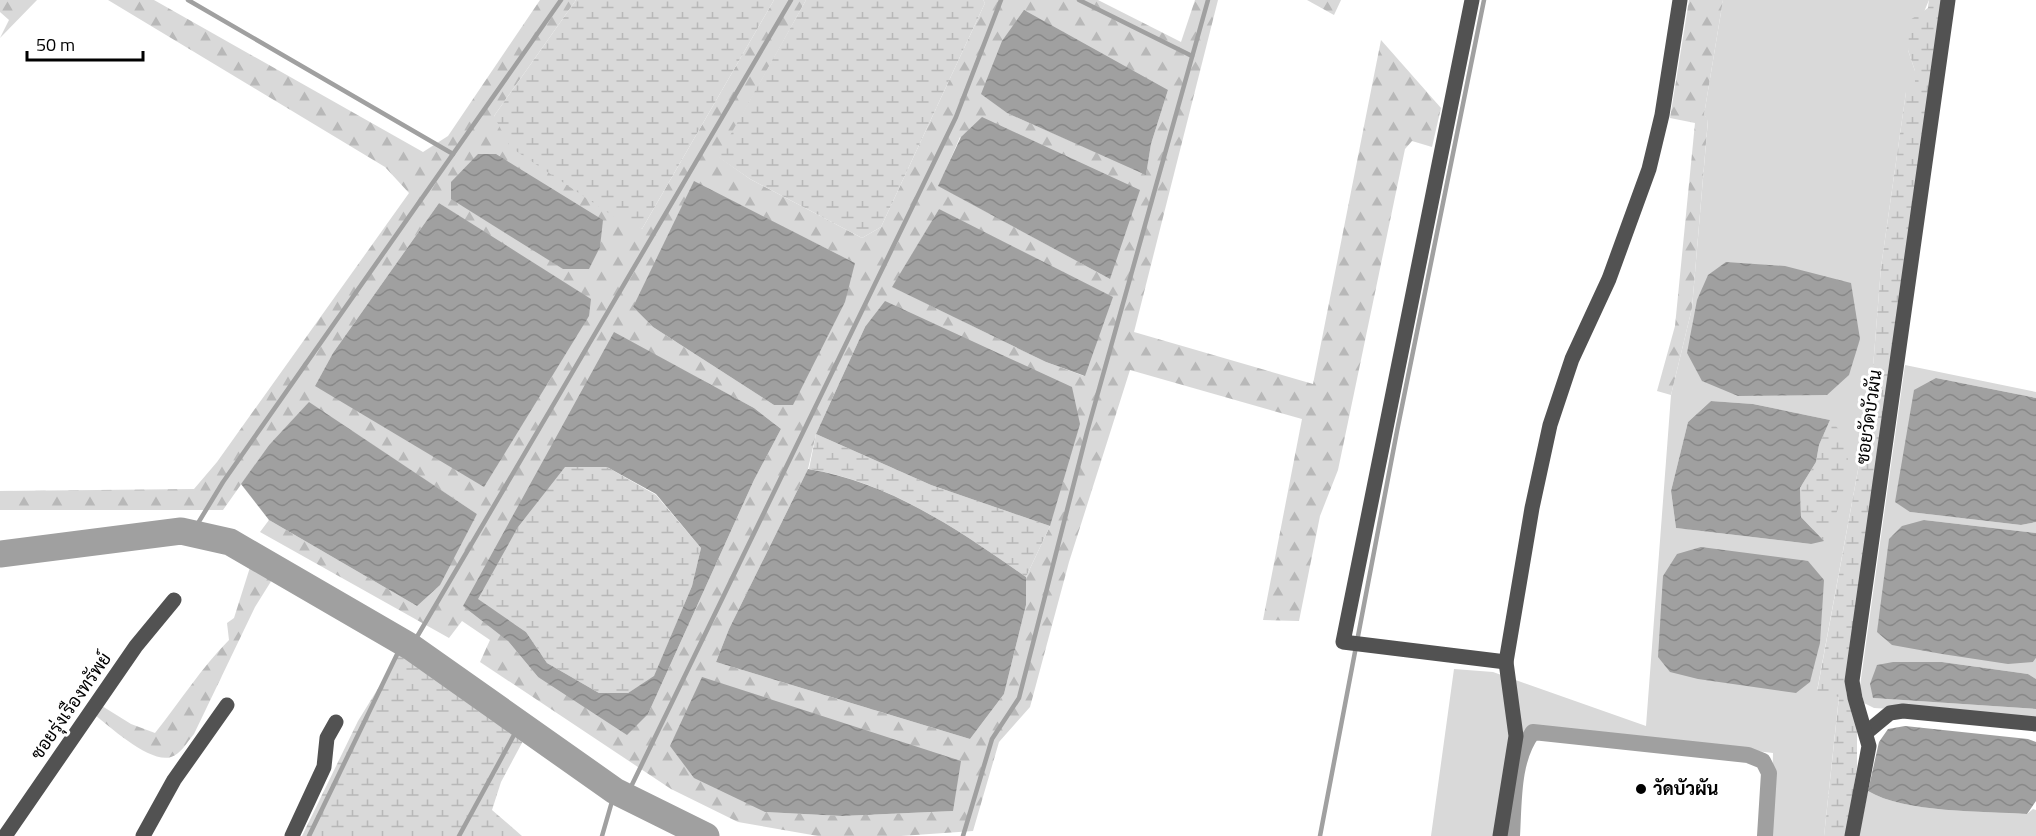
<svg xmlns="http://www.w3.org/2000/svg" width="2036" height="836" viewBox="0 0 2036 836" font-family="'Titillium Web',Sarabun,sans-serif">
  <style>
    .grass { fill: #d9d9d9; fill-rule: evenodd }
    .forest { fill: url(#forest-firs); fill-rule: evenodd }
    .wetland { fill: url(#wetland-marsh) }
    .water { fill: url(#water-waves); fill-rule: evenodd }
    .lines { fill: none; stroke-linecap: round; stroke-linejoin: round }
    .stream { stroke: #a0a0a0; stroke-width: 4.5 }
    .canal { stroke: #a0a0a0; stroke-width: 16 }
    .river { stroke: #a0a0a0; stroke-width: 27 }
    .minor { stroke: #525252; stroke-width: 15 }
    .poi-dot { fill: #000; stroke: #fff; stroke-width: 2 }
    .labels { text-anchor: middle; stroke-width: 6; stroke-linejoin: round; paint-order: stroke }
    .street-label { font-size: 18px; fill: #000; stroke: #fff }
    .poi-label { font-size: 18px; font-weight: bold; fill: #000; stroke: #fff; text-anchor: start }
  </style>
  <defs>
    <pattern id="forest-firs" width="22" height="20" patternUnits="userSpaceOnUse" patternTransform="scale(1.5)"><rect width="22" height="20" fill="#d9d9d9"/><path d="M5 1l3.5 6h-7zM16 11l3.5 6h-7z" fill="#b8b8b8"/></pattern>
    <pattern id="wetland-marsh" width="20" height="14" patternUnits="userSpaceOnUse" patternTransform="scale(1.5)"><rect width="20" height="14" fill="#d9d9d9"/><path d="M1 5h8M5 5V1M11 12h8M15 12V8" fill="none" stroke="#b8b8b8"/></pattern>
    <pattern id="water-waves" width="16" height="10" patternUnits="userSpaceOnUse" patternTransform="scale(1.5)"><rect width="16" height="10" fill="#a0a0a0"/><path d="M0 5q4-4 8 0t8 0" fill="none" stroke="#888"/></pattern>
  </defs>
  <rect width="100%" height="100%" fill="#fff"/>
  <g class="grass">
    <path d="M1723 0H1929L1908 50 1915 71V92H1906L1881 267 1870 405 1817 691 1839 696 1824 836H1771L1773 753 1531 725 1534 740 1521 748 1506 836H1431L1454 669 1493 672 1646 726 1671 395 1692 308 1708 120 1704 115ZM1726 262 1827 395 1793 393ZM1711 401 1753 404 1830 420 1811 544 1676 528 1671 491 1688 422Z"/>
    <path d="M1905 365 2036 392V398L1936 378 1910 512 2021 525 2036 522V533L1924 520 2033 662 2036 658V679L2028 674 1942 662H1893L1873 698 2036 709V718L1874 708 1864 703 1860 686Z"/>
    <path d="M1868 791C1904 813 1984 811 2027 814L2033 809 2036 810V836H1859Z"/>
  </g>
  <g class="forest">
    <path d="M0 0H37L0 38 9 20 0 12Z"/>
    <path d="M108 0H154L423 152 448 136 540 0H576L494 116 642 229 774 0H806L719 157 750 179 862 238 881 227 985 3 983 0H1098L1181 42 1195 0H1218L1134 332 1313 384 1381 40 1441 108 1432 147 1412 141 1405 149 1338 470 1320 516 1299 621 1263 620 1302 419 1130 370 1069 562 1030 707 999 742 973 831 901 836H818L738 822 671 789 480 662 490 640 462 621 449 638 260 532 269 520 417 606 477 514 309 403 269 445 223 510H0V491L194 489 217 462 409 193 385 167ZM1168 90 1151 144 1146 174 1007 113 982 94ZM960 137 1110 279 939 186ZM439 203 490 237 315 386 333 353ZM939 209 1084 376 1046 362 893 287ZM807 239 855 263 774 405 653 327 633 307ZM865 327 1050 526 1026 577V605L1004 694 970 739 716 662 729 629 808 469 816 434ZM614 333 754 408 781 429 754 480 648 714 538 677 508 641ZM953 811 842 816 765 812Z"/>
    <path d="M1307 0H1341L1334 15Z"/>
    <path d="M1689 0H1723L1704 115 1708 119 1692 308 1671 395 1657 391 1675 326 1695 123 1670 118Z"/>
    <path d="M252 561 275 575 255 607 194 734C187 742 181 754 171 757 151 764 110 727 95 715L102 706 131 724 155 733C180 702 201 668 229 640L227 623 234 618Z"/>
  </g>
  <g class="wetland">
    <path d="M576 0H774L642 229 613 216 510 147 494 116Z"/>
    <path d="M806 0H983L985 3 881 227 862 238 750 179 718 157Z"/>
    <path d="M1929 0H1942L1846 692 1857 726V767L1846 836H1824L1839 697 1817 692 1870 405 1881 267 1906 92H1915V71L1908 50 1910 20 1928 8Z"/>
    <path d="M1830 420C1834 424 1840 430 1843 435 1857 463 1838 514 1824 541L1801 517 1800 488 1816 462 1819 445Z"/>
    <path d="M816 434 931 485 1050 526 1026 577C960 531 890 482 809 469Z"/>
    <path d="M565 467H607L656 495 701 548 692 586 654 677 628 693H599L547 663 526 632 478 599 518 527Z"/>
    <path d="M403 648 523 741 501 782 492 810 522 836H302L358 721Z"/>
  </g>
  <g class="water">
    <path d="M1024 10 1168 90 1151 144 1146 175 1007 113 981 94 1002 41Z"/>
    <path d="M982 117 1140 190 1110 279 938 186 961 137Z"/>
    <path d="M478 154H496L603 220 600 247 589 269H563L451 199V182Z"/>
    <path d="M694 181 855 263 845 302 793 405H774L653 327 633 307Z"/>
    <path d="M439 203 591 299 589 316 484 487 315 386 333 353Z"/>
    <path d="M939 209 1113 297 1085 376 1046 362 892 287Z"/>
    <path d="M1726 262 1785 266 1851 283 1860 339 1849 375 1827 395 1738 396 1702 381 1687 353 1697 300 1708 275Z"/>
    <path d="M885 301 1072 387 1080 424 1050 526 931 485 816 434 865 327Z"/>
    <path d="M614 332 754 408 781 429 754 480 648 714 627 735 538 677 508 641 463 606ZM565 467H607L656 494 701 548 692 586 654 676 628 693H599L547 663 526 632 478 599 518 527Z"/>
    <path d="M1936 378 2036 398V522L2021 525 1910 512 1895 502 1914 390Z"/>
    <path d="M1711 401 1753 404 1830 420 1819 445 1816 462 1800 488 1801 517 1824 541 1811 544 1676 528 1671 491 1688 422Z"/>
    <path d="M309 402 477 514 440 585 417 606 269 520 241 484 269 445Z"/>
    <path d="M808 469C890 482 960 531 1026 577V605L1004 694 970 739 716 662 729 629Z"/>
    <path d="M1924 520 2036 533V658L2033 662 2008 664 1942 654 1892 645 1877 632 1889 539 1902 526Z"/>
    <path d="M1701 547 1808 561 1824 580 1820 643 1810 682 1796 693 1698 679 1670 672 1658 657 1663 576 1677 554Z"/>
    <path d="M1893 662H1942L2028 674 2036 679V709L1873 698 1870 684 1877 665Z"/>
    <path d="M702 677 961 761 953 811 842 816 765 812 694 778 670 746Z"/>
    <path d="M1905 726 2028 739 2036 742V801L2027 814C1984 811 1904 813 1868 791L1879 742 1888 729Z"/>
  </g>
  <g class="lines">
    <g class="stream">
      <path d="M188 0 453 154"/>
      <path d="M1079 0 1192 56"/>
      <path d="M192 533 223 482 561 0"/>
      <path d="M411 647 791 0"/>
      <path d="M626 797 956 117 1001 0"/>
      <path d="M309 836 403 642"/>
      <path d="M459 836 520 724"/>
      <path d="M602 836 615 791"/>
      <path d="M963 836 992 739 1019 698 1087 432 1208 0"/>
      <path d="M1320 836 1397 431 1484 0"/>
    </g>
    <path class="canal" d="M1512 836C1514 803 1512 759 1533 732L1748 755 1763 761 1769 773 1765 836"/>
    <path class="river" d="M0 554 181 531 230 542 411 647 615 791 706 836"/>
    <g class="minor">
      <path d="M1472 0 1343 642 1506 662"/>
      <path d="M1867 732 1890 713 1903 711 2036 724"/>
      <path d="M5 836 136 646 174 600"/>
      <path d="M143 836 174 780 227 705"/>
      <path d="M292 836 324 767 327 738 336 722"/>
      <path d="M1500 836 1516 736 1506 662 1532 508 1550 425 1572 359 1609 279 1649 169 1662 115 1680 0"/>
      <path d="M1852 836 1869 746 1855 698 1852 681 1948 0"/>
    </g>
  </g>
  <circle class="poi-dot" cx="1641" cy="789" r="6"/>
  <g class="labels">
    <g class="street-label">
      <text transform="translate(1869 417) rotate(-82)" y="6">ซอยวัดบัวผัน</text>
      <text transform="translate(71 706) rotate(-55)" y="6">ซอยรุ่งเรืองทรัพย์</text>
    </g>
    <g class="poi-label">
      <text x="1653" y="795">วัดบัวผัน</text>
    </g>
  </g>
  <path d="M27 51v9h116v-9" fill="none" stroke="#000000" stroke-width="3"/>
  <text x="36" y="51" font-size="18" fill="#000000" stroke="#ffffff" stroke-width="4.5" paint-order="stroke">50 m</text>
</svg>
